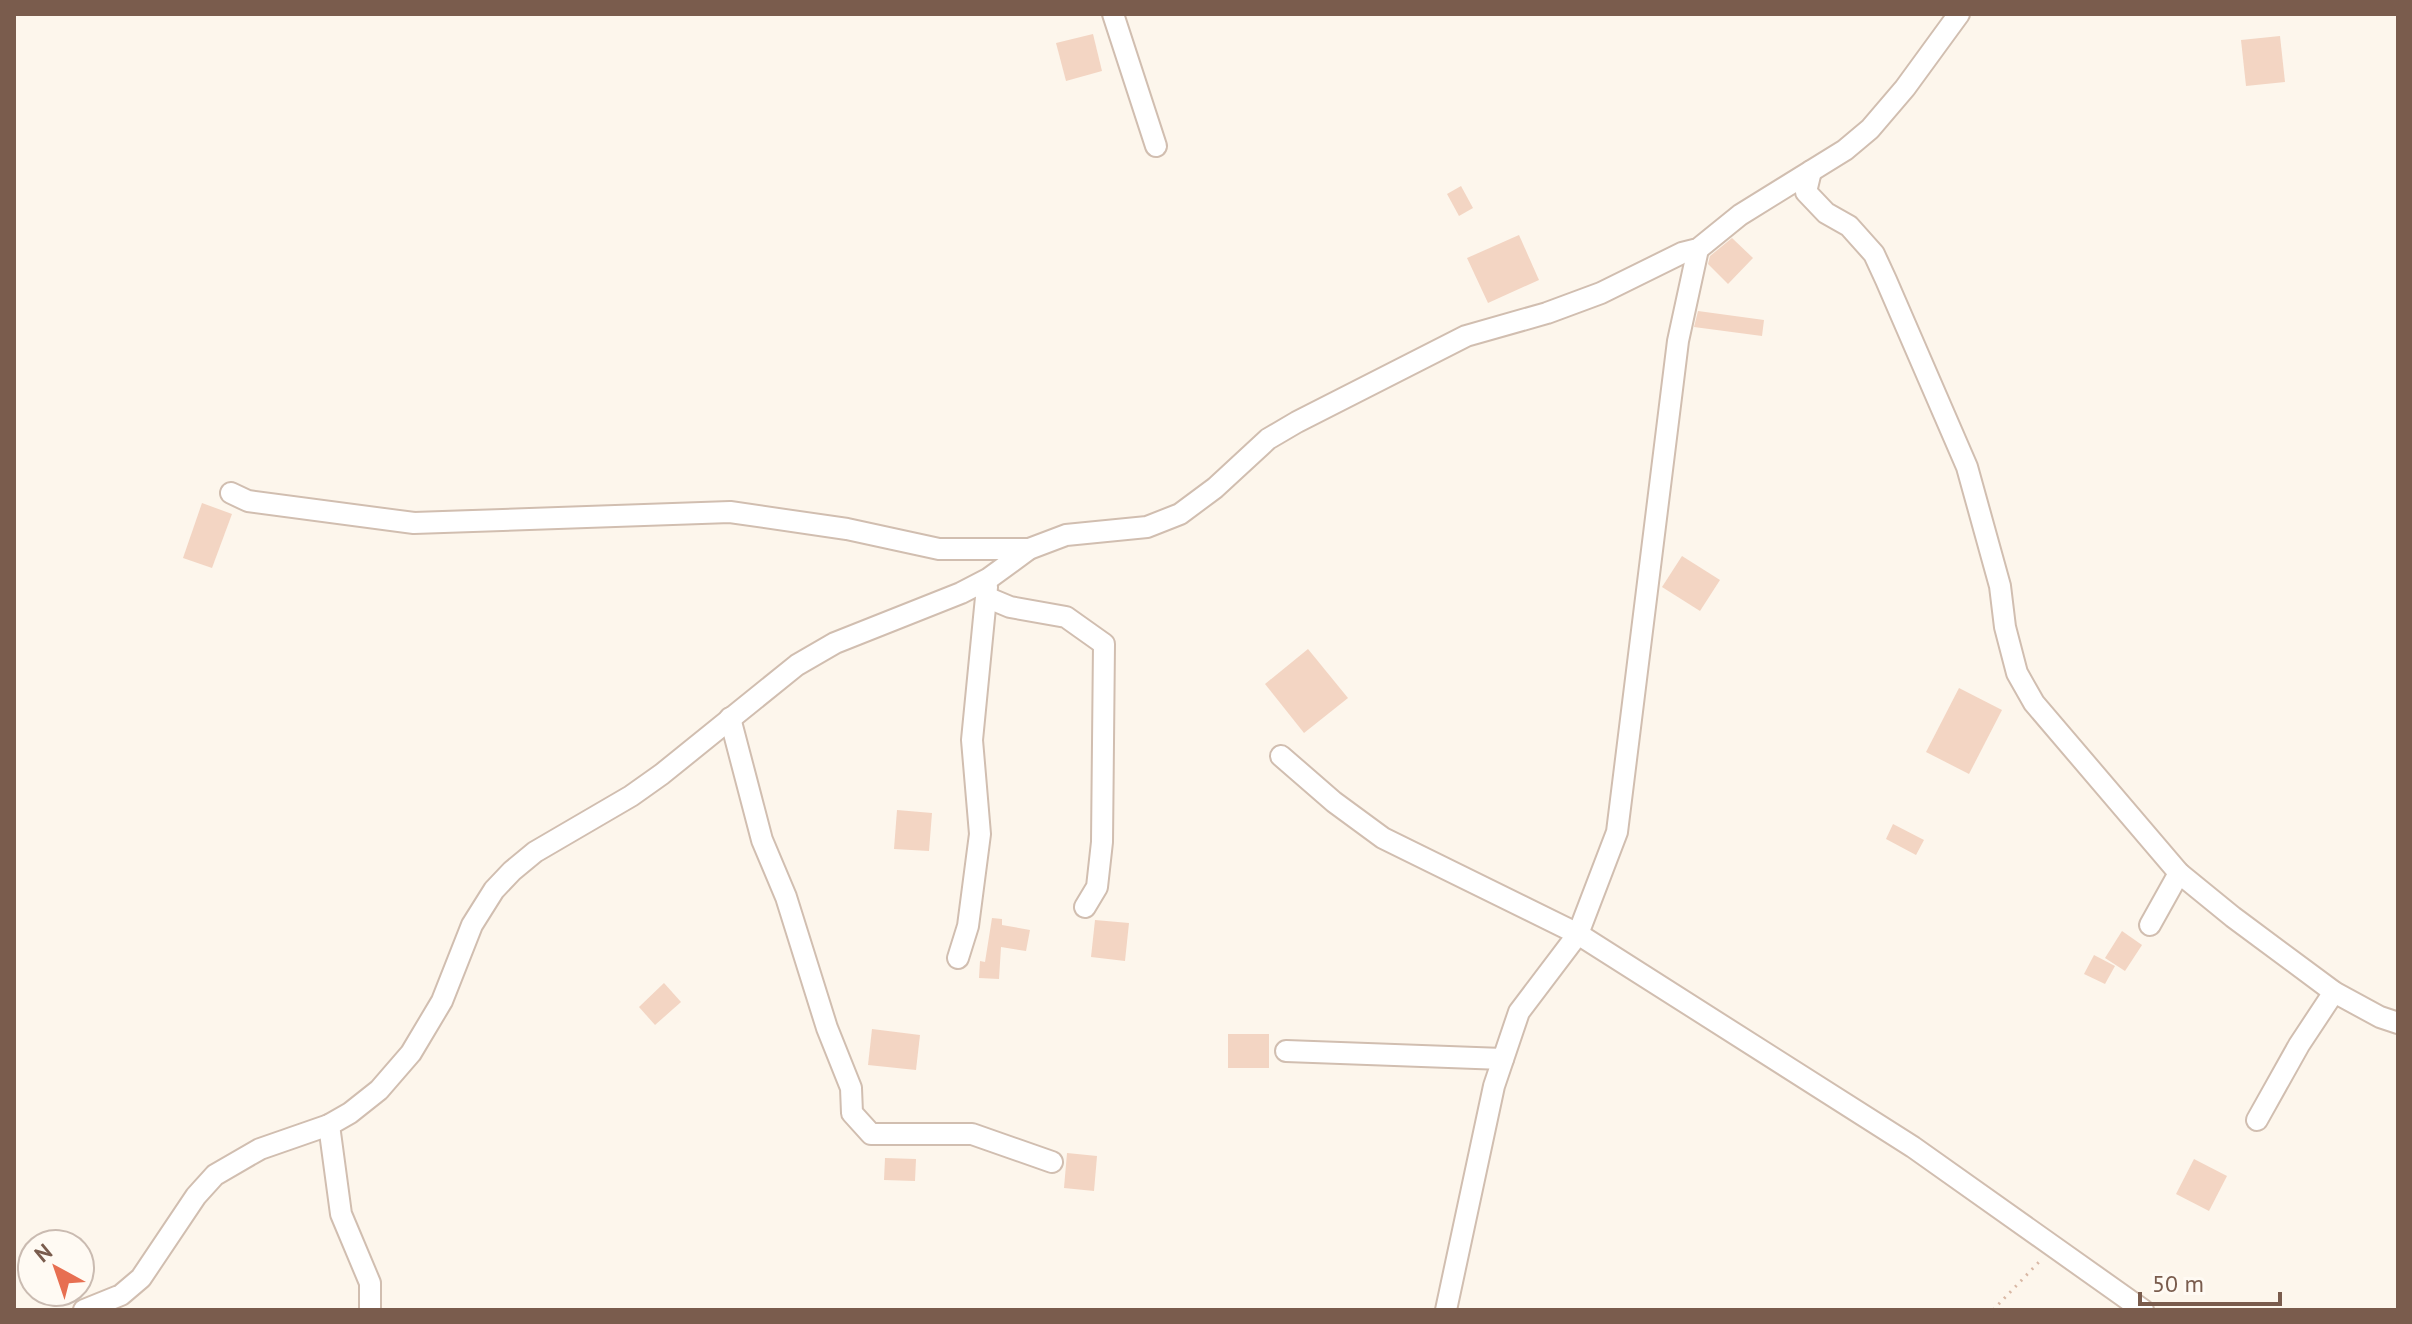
<svg xmlns="http://www.w3.org/2000/svg" width="2412" height="1324" viewBox="0 0 2412 1324" font-family="'PT Sans',sans-serif">
  <style>
    .building { fill: #f3d5c3 }
    .lines { fill: none; stroke-linecap: round; stroke-linejoin: round }
    .minor-casing { stroke: #d1beb0; stroke-width: 24 }
    .path { stroke: #d9b8a5; stroke-width: 3; stroke-dasharray: 2 6; stroke-linecap: butt }
    .minor { stroke: #fff; stroke-width: 20 }
  </style>
  <rect width="100%" height="100%" fill="#fdf6ec"/>
  <g class="building">
    <path d="M1093 34 1102 71 1066 81 1056 43Z"/>
    <path d="M2280 36 2285 82 2246 86 2241 40Z"/>
    <path d="M1461 186 1473 208 1459 216 1447 194Z"/>
    <path d="M1519 235 1539 280 1488 303 1467 258Z"/>
    <path d="M1732 238 1753 258 1728 284 1708 264 1710 256Z"/>
    <path d="M1698 311 1764 320 1762 336 1694 327Z"/>
    <path d="M202 503 232 514 212 568 183 558Z"/>
    <path d="M1682 556 1720 580 1700 611 1662 587Z"/>
    <path d="M1308 649 1348 698 1304 733 1265 684Z"/>
    <path d="M1959 688 2002 710 1969 774 1926 752Z"/>
    <path d="M897 810 932 813 929 851 894 849Z"/>
    <path d="M1893 824 1924 840 1916 855 1886 839Z"/>
    <path d="M992 918 1002 919V925L1030 930 1026 951 1001 947 999 979 979 978 980 961 985 962Z"/>
    <path d="M1095 920 1129 923 1125 961 1091 957Z"/>
    <path d="M2122 931 2142 945 2125 971 2105 958Z"/>
    <path d="M2094 955 2115 966 2105 984 2084 974Z"/>
    <path d="M664 983 681 1002 655 1025 639 1007Z"/>
    <path d="M872 1029 920 1035 916 1070 868 1065Z"/>
    <rect x="1228" y="1034" width="41" height="34"/>
    <path d="M1067 1153 1097 1156 1094 1191 1064 1188Z"/>
    <path d="M885 1158 916 1159 915 1181 884 1180Z"/>
    <path d="M2194 1159 2227 1176 2209 1211 2176 1194Z"/>
  </g>
  <g class="lines">
    <defs>
      <g id="minor">
        <path d="M1113 14 1156 146"/>
        <path d="M1811 171 1806 192 1826 213 1849 226 1874 254 1886 280 1967 467 2000 586 2005 627 2017 673 2034 703 2179 873 2233 917 2334 992 2380 1017 2398 1023"/>
        <path d="M231 493 248 501 414 523 730 512 847 529 939 549H1029"/>
        <path d="M986 597 1010 607 1066 617 1104 644 1102 842 1097 887 1085 907"/>
        <path d="M730 718 762 840 786 897 827 1028 851 1088 852 1113 871 1134H972L1052 1162"/>
        <path d="M1281 756 1334 802 1383 838 1578 934 1913 1147 2143 1310"/>
        <path d="M2150 925 2179 873"/>
        <path d="M958 958 968 926 980 834 972 740 987 587"/>
        <path d="M1286 1051 1503 1059"/>
        <path d="M2257 1120 2299 1045 2334 992"/>
        <path d="M329 1125 341 1214 370 1283V1310"/>
        <path d="M84 1310 121 1295 141 1278 196 1196 215 1175 260 1149 329 1125 350 1113 379 1090 411 1053 442 1001 472 925 494 890 512 871 535 852 631 796 662 774 797 665 835 643 961 593 988 579 1029 549 1066 535 1147 527 1180 514 1215 488 1268 439 1297 422 1466 336 1547 313 1601 293 1682 253 1698 249 1740 215 1845 150 1870 129 1905 88 1959 14"/>
        <path d="M1446 1310 1494 1086 1519 1012 1578 934 1617 832 1678 341 1698 249"/>
      </g>
    </defs>
    <use href="#minor" class="minor-casing"/>
    <path class="path" d="M1993 1310 2039 1262"/>
    <use href="#minor" class="minor"/>
  </g>
  <rect width="2412" height="1324" fill="none" stroke="#7a5c4d" stroke-width="32"/>
  <g transform="translate(56 1268) rotate(320)"><circle r="38" fill="#fffaf3" stroke="#cabbb1" stroke-width="2"/>
  <path d="M0-6L14 30L0 20L-14 30Z" fill="#e76f51"/>
  <text y="-12" font-size="22" font-weight="bold" text-anchor="middle" fill="#7a5c4d">N</text>
  </g>
  <path d="M2140 1292v12h140v-12" fill="none" stroke="#7a5c4d" stroke-width="4"/>
  <text x="2152" y="1292" font-size="24" fill="#7a5c4d" stroke="#fffaf3" stroke-width="6" paint-order="stroke">50 m</text>
</svg>
